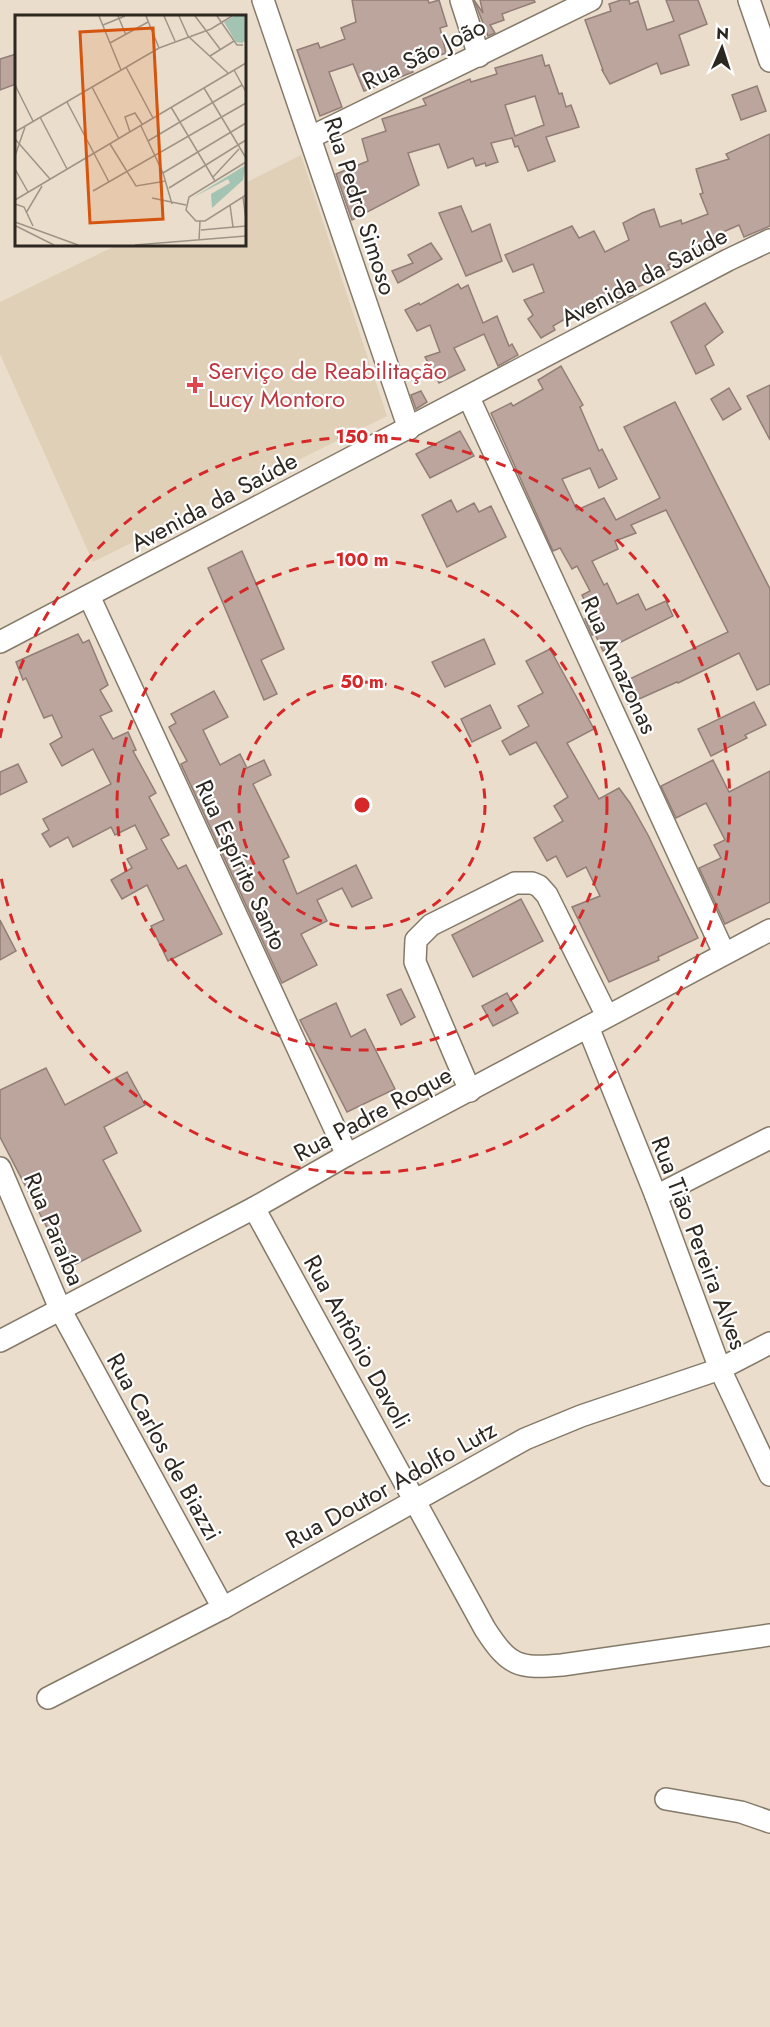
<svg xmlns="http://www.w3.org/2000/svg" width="770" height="2027" viewBox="0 0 770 2027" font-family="Jost,sans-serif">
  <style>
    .built { fill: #e0d0b8 }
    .building { fill: #bba59d; stroke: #927e76; stroke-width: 1.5; fill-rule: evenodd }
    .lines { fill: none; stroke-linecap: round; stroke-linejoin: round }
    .minor-casing { stroke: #857a69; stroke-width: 24 }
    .minor { stroke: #fff; stroke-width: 21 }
    .ring { fill: none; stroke: #d62828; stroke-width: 3; stroke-dasharray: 10 8 }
    .health-dot { fill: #e0444e; stroke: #fff; stroke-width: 2 }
    .labels { text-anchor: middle; stroke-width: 4.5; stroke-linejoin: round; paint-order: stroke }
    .street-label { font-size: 24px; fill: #2c2720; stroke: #fff }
    .health-label { font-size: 24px; fill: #be3a42; stroke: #fff; text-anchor: start }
    .inset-road { fill: none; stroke: #9e9487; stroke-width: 1.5 }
    .view { fill: #d5540e; fill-opacity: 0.15; stroke: #d5540e; stroke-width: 3 }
    .inset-edge { fill: none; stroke: #2c2720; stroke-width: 3 }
    .centre { fill: #d62828; stroke: #fff; stroke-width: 3 }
    .ring-label { font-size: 18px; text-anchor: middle; font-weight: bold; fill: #d62828; stroke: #fff; stroke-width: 4.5; stroke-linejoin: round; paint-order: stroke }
  </style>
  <rect width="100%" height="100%" fill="#eaddcb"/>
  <path class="built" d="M301 155 387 416 93 562 0 354V302L117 245 244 244 245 183Z"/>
  <g class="building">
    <path d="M352 0H428L429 3 439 0 447 26 440 28 446 53 410 65 413 72 364 91 353 64 329 72 342 107 320 116 297 50 318 43 320 48 345 39 341 28 356 22Z"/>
    <path d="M474 0 483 13 480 0H534L535 2 502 14 504 20 490 25 495 33 488 36Z"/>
    <path d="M621 0H629L630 4 638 1 647 30 674 21 666 0H698L707 24 679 35 689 65 661 74 657 63 610 84 602 70H603L585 20 611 11 609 4Z"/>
    <path d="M16 54V84L0 90V59Z"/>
    <path d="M542 55 545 66 549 65 559 94 562 93 566 107 571 105 579 127 546 137 555 161 528 171 518 146 515 147 512 138 491 143 498 162 486 166 485 163 476 166 473 158 448 168 439 144 408 153 419 185 352 220 336 174 368 161 362 139 386 131 382 119 426 105 423 99 470 79 471 82 497 74 495 68ZM535 96 544 125 515 136 505 105Z"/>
    <path d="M757 86 766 111 741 120 732 95Z"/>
    <path d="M770 134V226L744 237 739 225 714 236 717 244 691 255 692 258 668 265 670 269 649 280 650 282 630 290 633 295 616 303 612 296 583 315 580 310 553 326 555 330 541 338 528 319 533 315 524 300 544 292 533 264 513 272 505 255 572 226 579 238 594 231 605 252 629 240 623 223 642 213 654 209 660 227 681 220 682 224 708 214 700 194 703 193 696 169 729 159 726 154Z"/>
    <path d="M461 206 472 232 490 224 502 261 466 276 439 213Z"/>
    <path d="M431 243 442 259 398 283 392 271 413 263 408 255Z"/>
    <path d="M458 284 461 289 468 285 483 323 497 316 509 346 512 344 518 355 498 366 484 334 454 348 465 370 439 383 425 357 440 352 430 325 417 331 405 310 419 303 420 305Z"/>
    <path d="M705 303 723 332 705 346 714 365 696 374 671 322Z"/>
    <path d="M561 366 583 405 580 407 599 451 602 449 617 479 599 488 590 468 562 479 577 510 604 498 616 520 660 498 624 427 675 402 770 589V684L757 690 739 653 678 683 677 682 628 704 619 684 728 632 666 510 631 525 636 533 615 541 618 549 592 561 604 585 607 583 617 604 638 594 646 610 666 601 673 616 603 651 595 634 592 635 585 619 592 616 582 595 590 591 577 566 572 569 560 548 553 551 491 413 511 403 513 406 543 389 538 380Z"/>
    <path d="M770 385V440L747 396Z"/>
    <path d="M729 388 741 409 723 420 711 399Z"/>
    <path d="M421 391 427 402 416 409 411 395Z"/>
    <path d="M460 431 474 456 430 478 416 454Z"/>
    <path d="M451 500 457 512 474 503 479 512 491 506 506 537 447 567 422 515Z"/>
    <path d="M242 551 284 649 261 660 277 694 264 700 208 568Z"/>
    <path d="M78 634 83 643 89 640 108 685 100 690 112 711 100 716 113 739 128 732 136 750 133 751 156 793 149 797 169 835 161 839 178 869 186 865 222 934 168 961 151 926 164 920 147 885 122 899 111 880 132 868 127 859 147 849 135 825 115 835 111 827 73 847 68 837 50 847 42 834 49 830 43 819 111 784 93 749 62 766 50 744 62 737 52 715 44 718 26 678 23 680 16 662Z"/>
    <path d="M484 639 495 664 445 687 432 662Z"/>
    <path d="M550 649 594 729 567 743 599 799 619 788 630 803 648 835 698 938 658 957 659 960 609 982 572 907 600 896 586 867 567 877 556 856 547 861 534 838 563 821 554 806 568 797 536 742 510 755 502 741 529 726 518 706 543 693 526 661Z"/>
    <path d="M214 691 228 717 203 730 220 765 240 754 247 768 264 760 271 775 253 784 289 857 283 860 297 894 356 865 372 898 352 907 342 888 317 900 327 921 301 934 317 965 282 983 181 764 187 761 169 727 176 723 171 714Z"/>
    <path d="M754 702 766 725 745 735 747 738 711 756 698 729Z"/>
    <path d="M490 705 501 728 472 742 461 719Z"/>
    <path d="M713 760 729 792 770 771V902L725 924 699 868 721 858 714 845 725 840 706 803 676 818 661 786Z"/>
    <path d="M18 764 27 782 0 795V772Z"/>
    <path d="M521 899 543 941 473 977 452 935Z"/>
    <path d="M0 920 16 951 0 960Z"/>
    <path d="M401 989 415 1017 401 1025 387 995Z"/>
    <path d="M507 993 518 1013 493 1026 482 1006Z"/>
    <path d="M336 1003 351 1037 365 1029 395 1089 347 1112 300 1020Z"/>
    <path d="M46 1068 65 1105 127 1072 145 1105 104 1127 117 1153 103 1160 141 1231 68 1268 0 1137V1090Z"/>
  </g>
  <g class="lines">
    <defs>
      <g id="minor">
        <path d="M263 0 409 429"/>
        <path d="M461 0 479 56"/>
        <path d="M749 0 770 61"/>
        <path d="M311 137 591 0"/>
        <path d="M469 398 724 953"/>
        <path d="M89 596 347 1155"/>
        <path d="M0 642 728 260 770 240"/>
        <path d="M588 1027 656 1196 720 1369 770 1475"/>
        <path d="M470 1091 415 962 416 940 431 925 515 883H532L539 886 547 895 607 1016"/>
        <path d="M0 1168 61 1311 223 1608"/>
        <path d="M656 1196 770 1138"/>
        <path d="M254 1208 485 1629C509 1666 518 1669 562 1665L770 1635"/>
        <path d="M0 1341 254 1208 347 1155 770 930"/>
        <path d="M48 1698 223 1608 525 1439 581 1416 720 1369 770 1343"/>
        <path d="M666 1799 741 1812 770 1822"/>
      </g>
    </defs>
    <use href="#minor" class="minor-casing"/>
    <use href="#minor" class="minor"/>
  </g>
  <g class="ring">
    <circle cx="362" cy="805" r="123"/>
    <circle cx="362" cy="805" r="245"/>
    <path d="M0 738A368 368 0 1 1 0 872"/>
  </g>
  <path class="health-dot" d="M192 376h6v6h6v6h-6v6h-6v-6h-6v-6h6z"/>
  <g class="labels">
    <g class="street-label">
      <text transform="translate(424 54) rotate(-26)" y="8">Rua São João</text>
      <text transform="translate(360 206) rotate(72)" y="8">Rua Pedro Simoso</text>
      <text transform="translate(644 277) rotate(-28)" y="8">Avenida da Saúde</text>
      <text transform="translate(214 502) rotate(-28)" y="8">Avenida da Saúde</text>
      <text transform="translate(619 665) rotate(65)" y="8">Rua Amazonas</text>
      <text transform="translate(241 865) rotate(65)" y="8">Rua Espírito Santo</text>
      <text transform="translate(373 1114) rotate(-28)" y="8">Rua Padre Roque</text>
      <text transform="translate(54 1229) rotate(67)" y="8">Rua Paraíba</text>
      <text transform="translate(699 1243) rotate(69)" y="8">Rua Tião Pereira Alves</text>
      <text transform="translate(357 1342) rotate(61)" y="8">Rua Antônio Davoli</text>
      <text transform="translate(164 1447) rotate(61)" y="8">Rua Carlos de Biazzi</text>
      <text transform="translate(391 1485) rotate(-29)" y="8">Rua Doutor Adolfo Lutz</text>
    </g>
    <g class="health-label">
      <text x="208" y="379">Serviço de Reabilitação<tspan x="208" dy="28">Lucy Montoro</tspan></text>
    </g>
  </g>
  <g transform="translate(15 15)">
    <rect width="231" height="231" fill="#eaddcb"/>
    <path d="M219 1H231V25L227 28 221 27 209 7ZM231 150 228 165 197 193 196 179 215 168 213 164 177 183Z" fill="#a3c4b3"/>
    <path class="inset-road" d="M84 1 106 55M103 1 111 20M131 1 144 33M149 1 160 26M164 1 173 21 213 58M180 1 205 34M202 1 222 30H228M88 10 110 1M95 28 133 7M195 41 219 26M111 52 138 103M219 55 231 77M0 70 18 106M77 72 104 124M189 73 231 143M52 87 94 167M156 92 200 166M25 102 52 154M126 111 148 158 157 189M0 117 144 33 196 14 217 1M115 117 110 102 120 98 127 109M0 124 35 164M133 126 227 70M95 129 121 171 151 166M0 141 10 112M231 147 174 182 171 195 181 206H190L231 180M0 154 13 177M148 158 231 108M198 162 224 134M154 173 231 125M78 176 231 88M228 182 231 205M137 183 171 190M0 185 231 48M0 189 9 192 18 211M215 190 218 212M11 198 27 171M0 207 63 230M1 211 39 230M186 215 231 211M184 225 185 206M120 230 231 221"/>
    <path class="view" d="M138 13 148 204 75 208 65 17Z"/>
    <rect width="231" height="231" class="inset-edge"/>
  </g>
  <circle cx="362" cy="805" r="9" class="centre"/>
  <g class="ring-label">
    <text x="362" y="443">150 m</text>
    <text x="362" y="566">100 m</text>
    <text x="362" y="688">50 m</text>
  </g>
  <g transform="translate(722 48) rotate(3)" stroke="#ffffff" stroke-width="4.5" paint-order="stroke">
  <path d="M0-4.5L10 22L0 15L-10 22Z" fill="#2c2720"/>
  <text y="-9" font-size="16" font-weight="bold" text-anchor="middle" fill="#2c2720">N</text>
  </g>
</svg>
